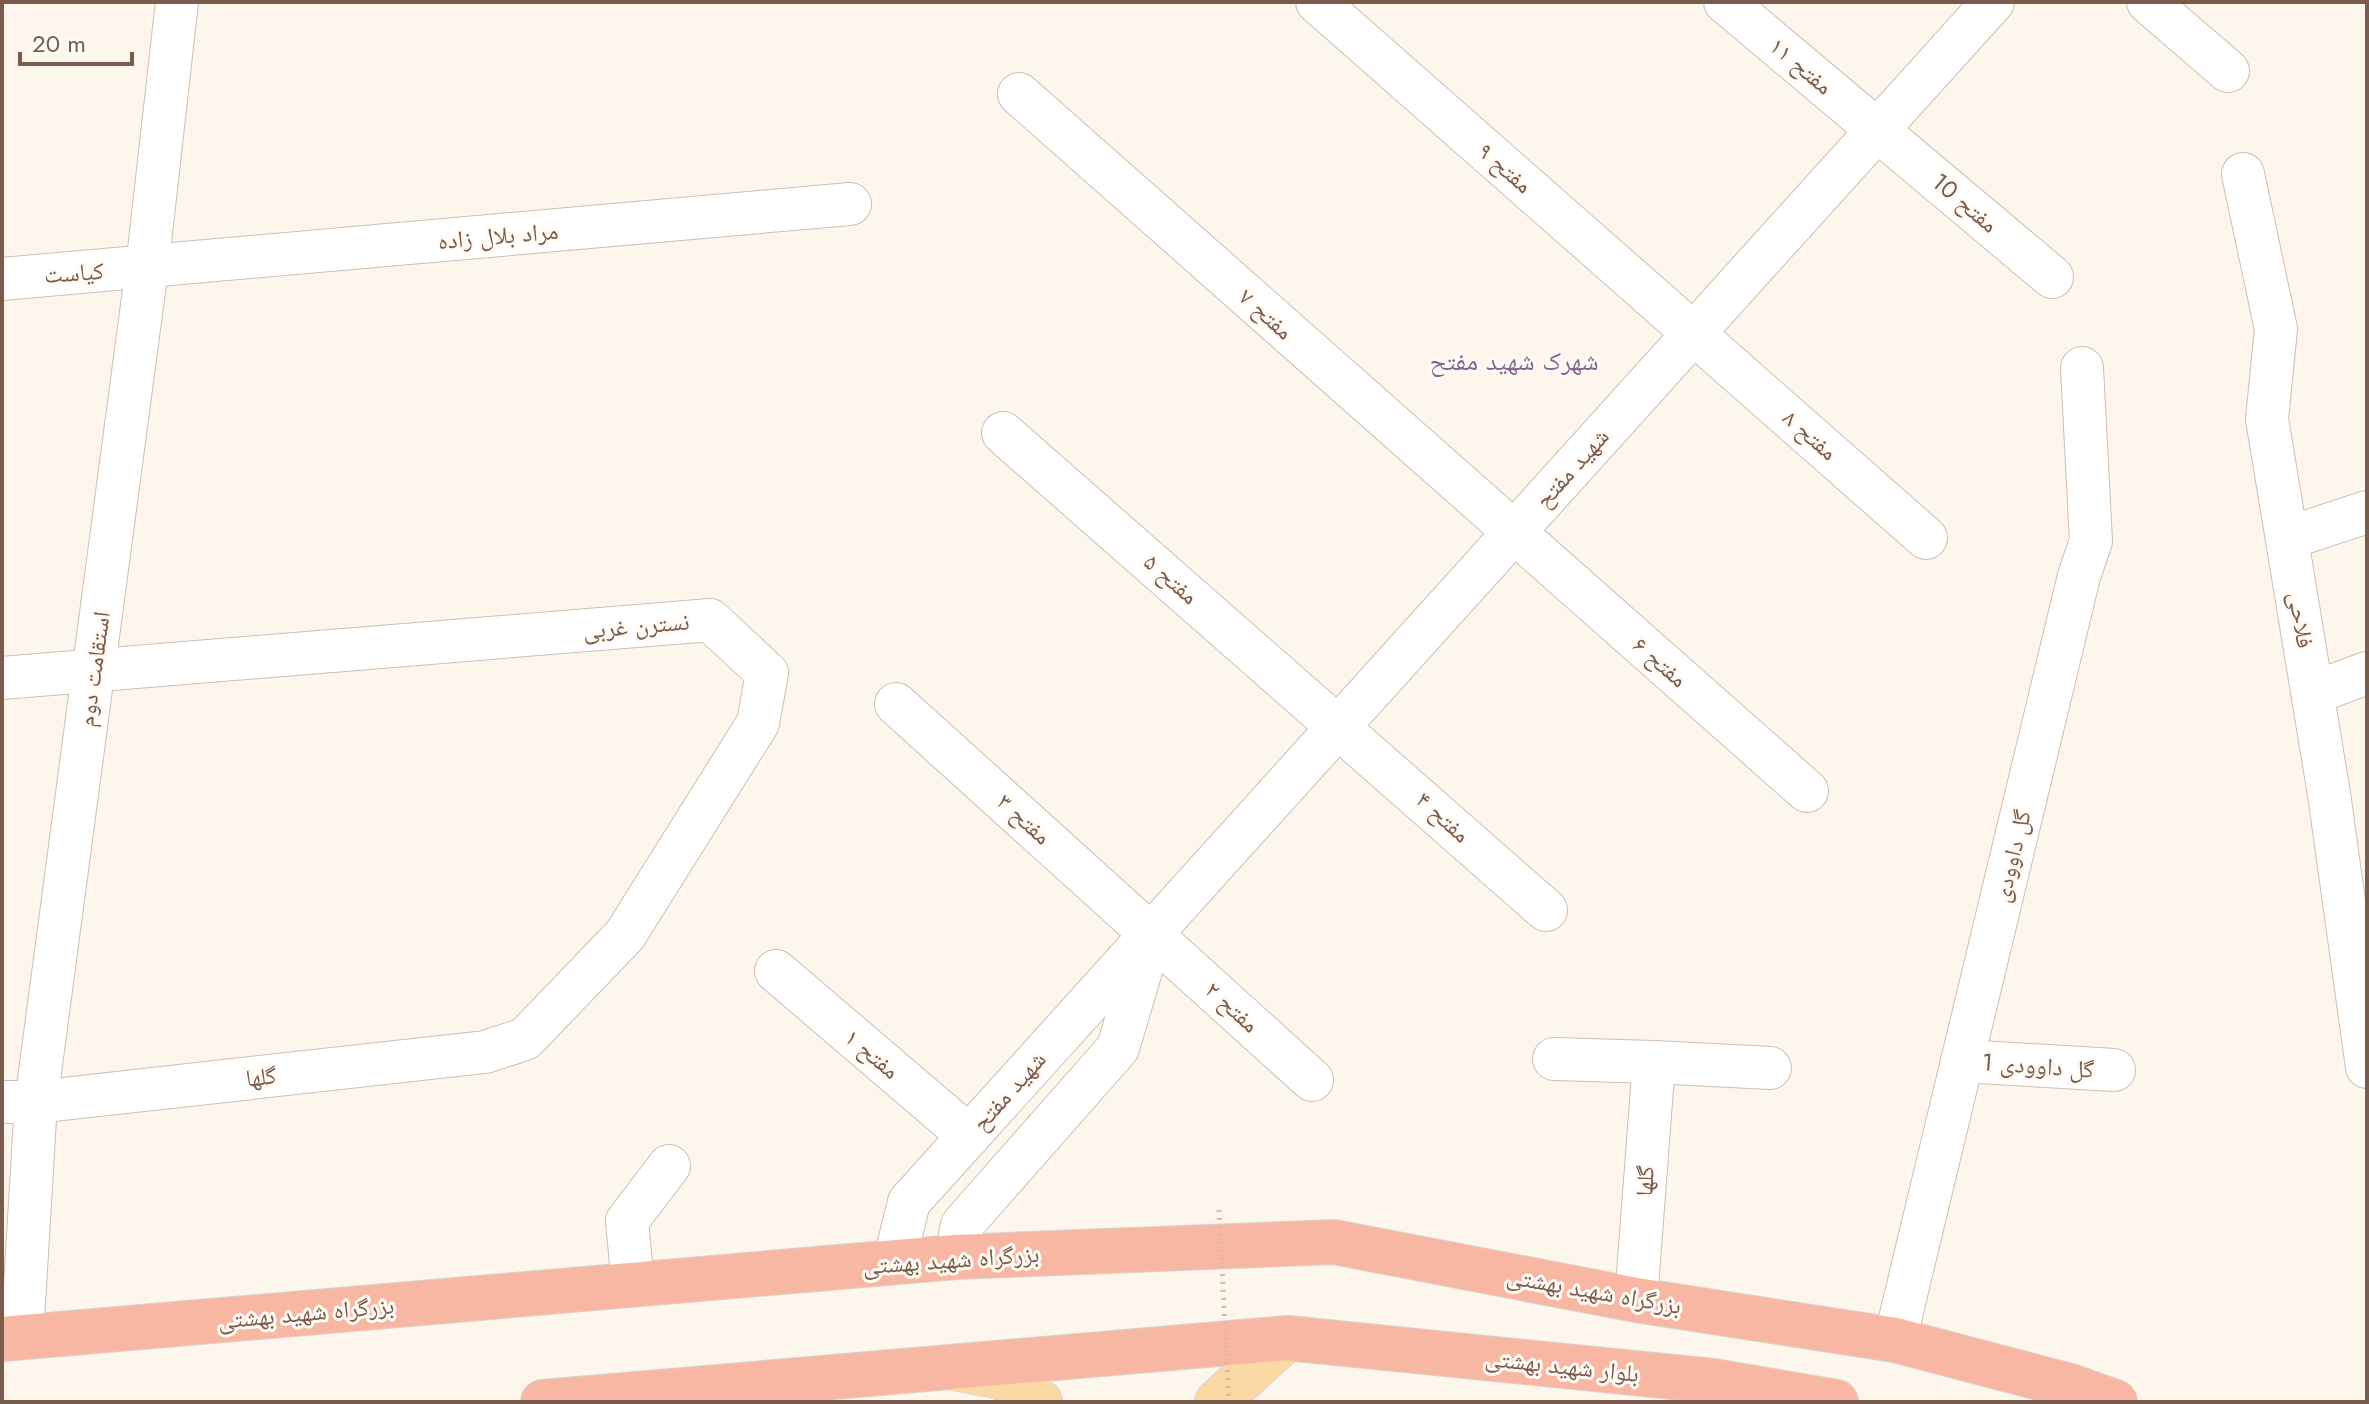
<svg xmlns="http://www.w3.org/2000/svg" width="2369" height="1404" viewBox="0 0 2369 1404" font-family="Jost,'Noto Naskh Arabic',sans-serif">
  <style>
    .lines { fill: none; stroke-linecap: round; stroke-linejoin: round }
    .minor-casing { stroke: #d1beb0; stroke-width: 44 }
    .major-casing { stroke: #dad1cd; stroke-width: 46 }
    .highway-casing { stroke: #dad1cd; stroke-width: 46 }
    .minor { stroke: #fff; stroke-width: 42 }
    .major { stroke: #fbd9a5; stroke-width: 44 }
    .highway { stroke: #f7b7a3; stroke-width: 44 }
    .path-bridge { stroke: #d9b8a5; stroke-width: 5; stroke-dasharray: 2 6; stroke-linecap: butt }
    .labels { text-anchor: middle; stroke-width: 6; stroke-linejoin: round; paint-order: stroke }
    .street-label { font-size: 24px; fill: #7a5c4d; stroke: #fffaf3 }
    .neighbourhood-label { font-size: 26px; fill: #846695; stroke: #fffaf3 }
  </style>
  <rect width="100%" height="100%" fill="#fdf6ec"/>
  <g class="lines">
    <defs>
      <g id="minor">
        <path d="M1317 2 1926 538"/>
        <path d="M1725 2 2052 277"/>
        <path d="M2148 2 2228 71"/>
        <path d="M1019 94 1807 791"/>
        <path d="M2243 174 2276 329 2267 419 2329 794 2367 1067"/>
        <path d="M2 279 850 204"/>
        <path d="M1003 433 1546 910"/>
        <path d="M2288 538 2367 512"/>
        <path d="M2 678 710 620 767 673 758 723 625 935 525 1039 485 1052 36 1102H2"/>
        <path d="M2313 693 2367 673"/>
        <path d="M896 704 1312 1080"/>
        <path d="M776 971 969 1136"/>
        <path d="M1554 1059 1654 1062"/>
        <path d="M1962 1061 2114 1070"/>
        <path d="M956 1257 962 1225 1118 1048 1149 943"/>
        <path d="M894 1263 909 1202 1993 2"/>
        <path d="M633 1285 627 1221 669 1166"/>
        <path d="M1636 1300 1654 1062 1770 1068"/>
        <path d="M22 1337 36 1102 147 268 177 2"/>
        <path d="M1895 1340 2079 576 2091 541 2082 368"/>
      </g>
      <g id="major">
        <path d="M959 1369 1002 1377 1040 1402"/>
        <path d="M1217 1402 1287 1338"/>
      </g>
      <g id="highway">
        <path d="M2 1339 956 1257 1334 1242 1636 1300 1895 1340 2070 1386 2115 1402"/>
        <path d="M543 1402 1287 1338 1713 1381 1836 1402"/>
      </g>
    </defs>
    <use href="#minor" class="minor-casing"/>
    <use href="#major" class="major-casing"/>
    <use href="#highway" class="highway-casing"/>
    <use href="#minor" class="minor"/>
    <use href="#major" class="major"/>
    <use href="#highway" class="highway"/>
    <path class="path-bridge" d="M1219 1210 1229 1402"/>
  </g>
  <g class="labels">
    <g class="street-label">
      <text transform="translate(1801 66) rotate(40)" y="8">مفتح ۱۱</text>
      <text transform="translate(1505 168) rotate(41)" y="8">مفتح ۹</text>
      <text transform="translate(1965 203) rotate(40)" y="8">مفتح 10</text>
      <text transform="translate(498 236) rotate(-5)" y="8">مراد بلال زاده</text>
      <text transform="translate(74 273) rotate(-4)" y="8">کیاست</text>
      <text transform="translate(1266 314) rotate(42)" y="8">مفتح ۷</text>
      <text transform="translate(1810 435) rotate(41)" y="8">مفتح ۸</text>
      <text transform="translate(1572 468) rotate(-48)" y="8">شهید مفتح</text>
      <text transform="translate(1171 579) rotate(41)" y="8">مفتح ۵</text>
      <text transform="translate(2301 620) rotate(81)" y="8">فلاحی</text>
      <text transform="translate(636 626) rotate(-5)" y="8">نسترن غربی</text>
      <text transform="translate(1660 662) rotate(41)" y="8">مفتح ۶</text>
      <text transform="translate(94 669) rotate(-82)" y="8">استقامت دوم</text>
      <text transform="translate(1443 817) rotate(42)" y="8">مفتح ۴</text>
      <text transform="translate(1024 819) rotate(42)" y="8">مفتح ۳</text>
      <text transform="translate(2012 856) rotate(-76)" y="8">گل داوودی</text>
      <text transform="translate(1232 1007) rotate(42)" y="8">مفتح ۲</text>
      <text transform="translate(872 1054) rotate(40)" y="8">مفتح ۱</text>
      <text transform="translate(2038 1066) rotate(4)" y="8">گل داوودی 1</text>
      <text transform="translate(261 1077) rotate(-6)" y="8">گلها</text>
      <text transform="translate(1009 1091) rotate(-48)" y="8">شهید مفتح</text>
      <text transform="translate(1645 1181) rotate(-86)" y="8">گلها</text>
      <text transform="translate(951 1260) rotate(-4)" y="8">بزرگراه شهید بهشتی</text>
      <text transform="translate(1594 1291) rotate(10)" y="8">بزرگراه شهید بهشتی</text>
      <text transform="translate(306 1313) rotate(-5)" y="8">بزرگراه شهید بهشتی</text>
      <text transform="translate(1562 1366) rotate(6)" y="8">بلوار شهید بهشتی</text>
    </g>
    <g class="neighbourhood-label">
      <text x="1514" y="370">شهرک شهید مفتح</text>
    </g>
  </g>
  <rect width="2369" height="1404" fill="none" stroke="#7a5c4d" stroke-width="8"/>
  <path d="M20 52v12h112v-12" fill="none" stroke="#7a5c4d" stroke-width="4"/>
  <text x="32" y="52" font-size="24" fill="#7a5c4d" stroke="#fffaf3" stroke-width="6" paint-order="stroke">20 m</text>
</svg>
